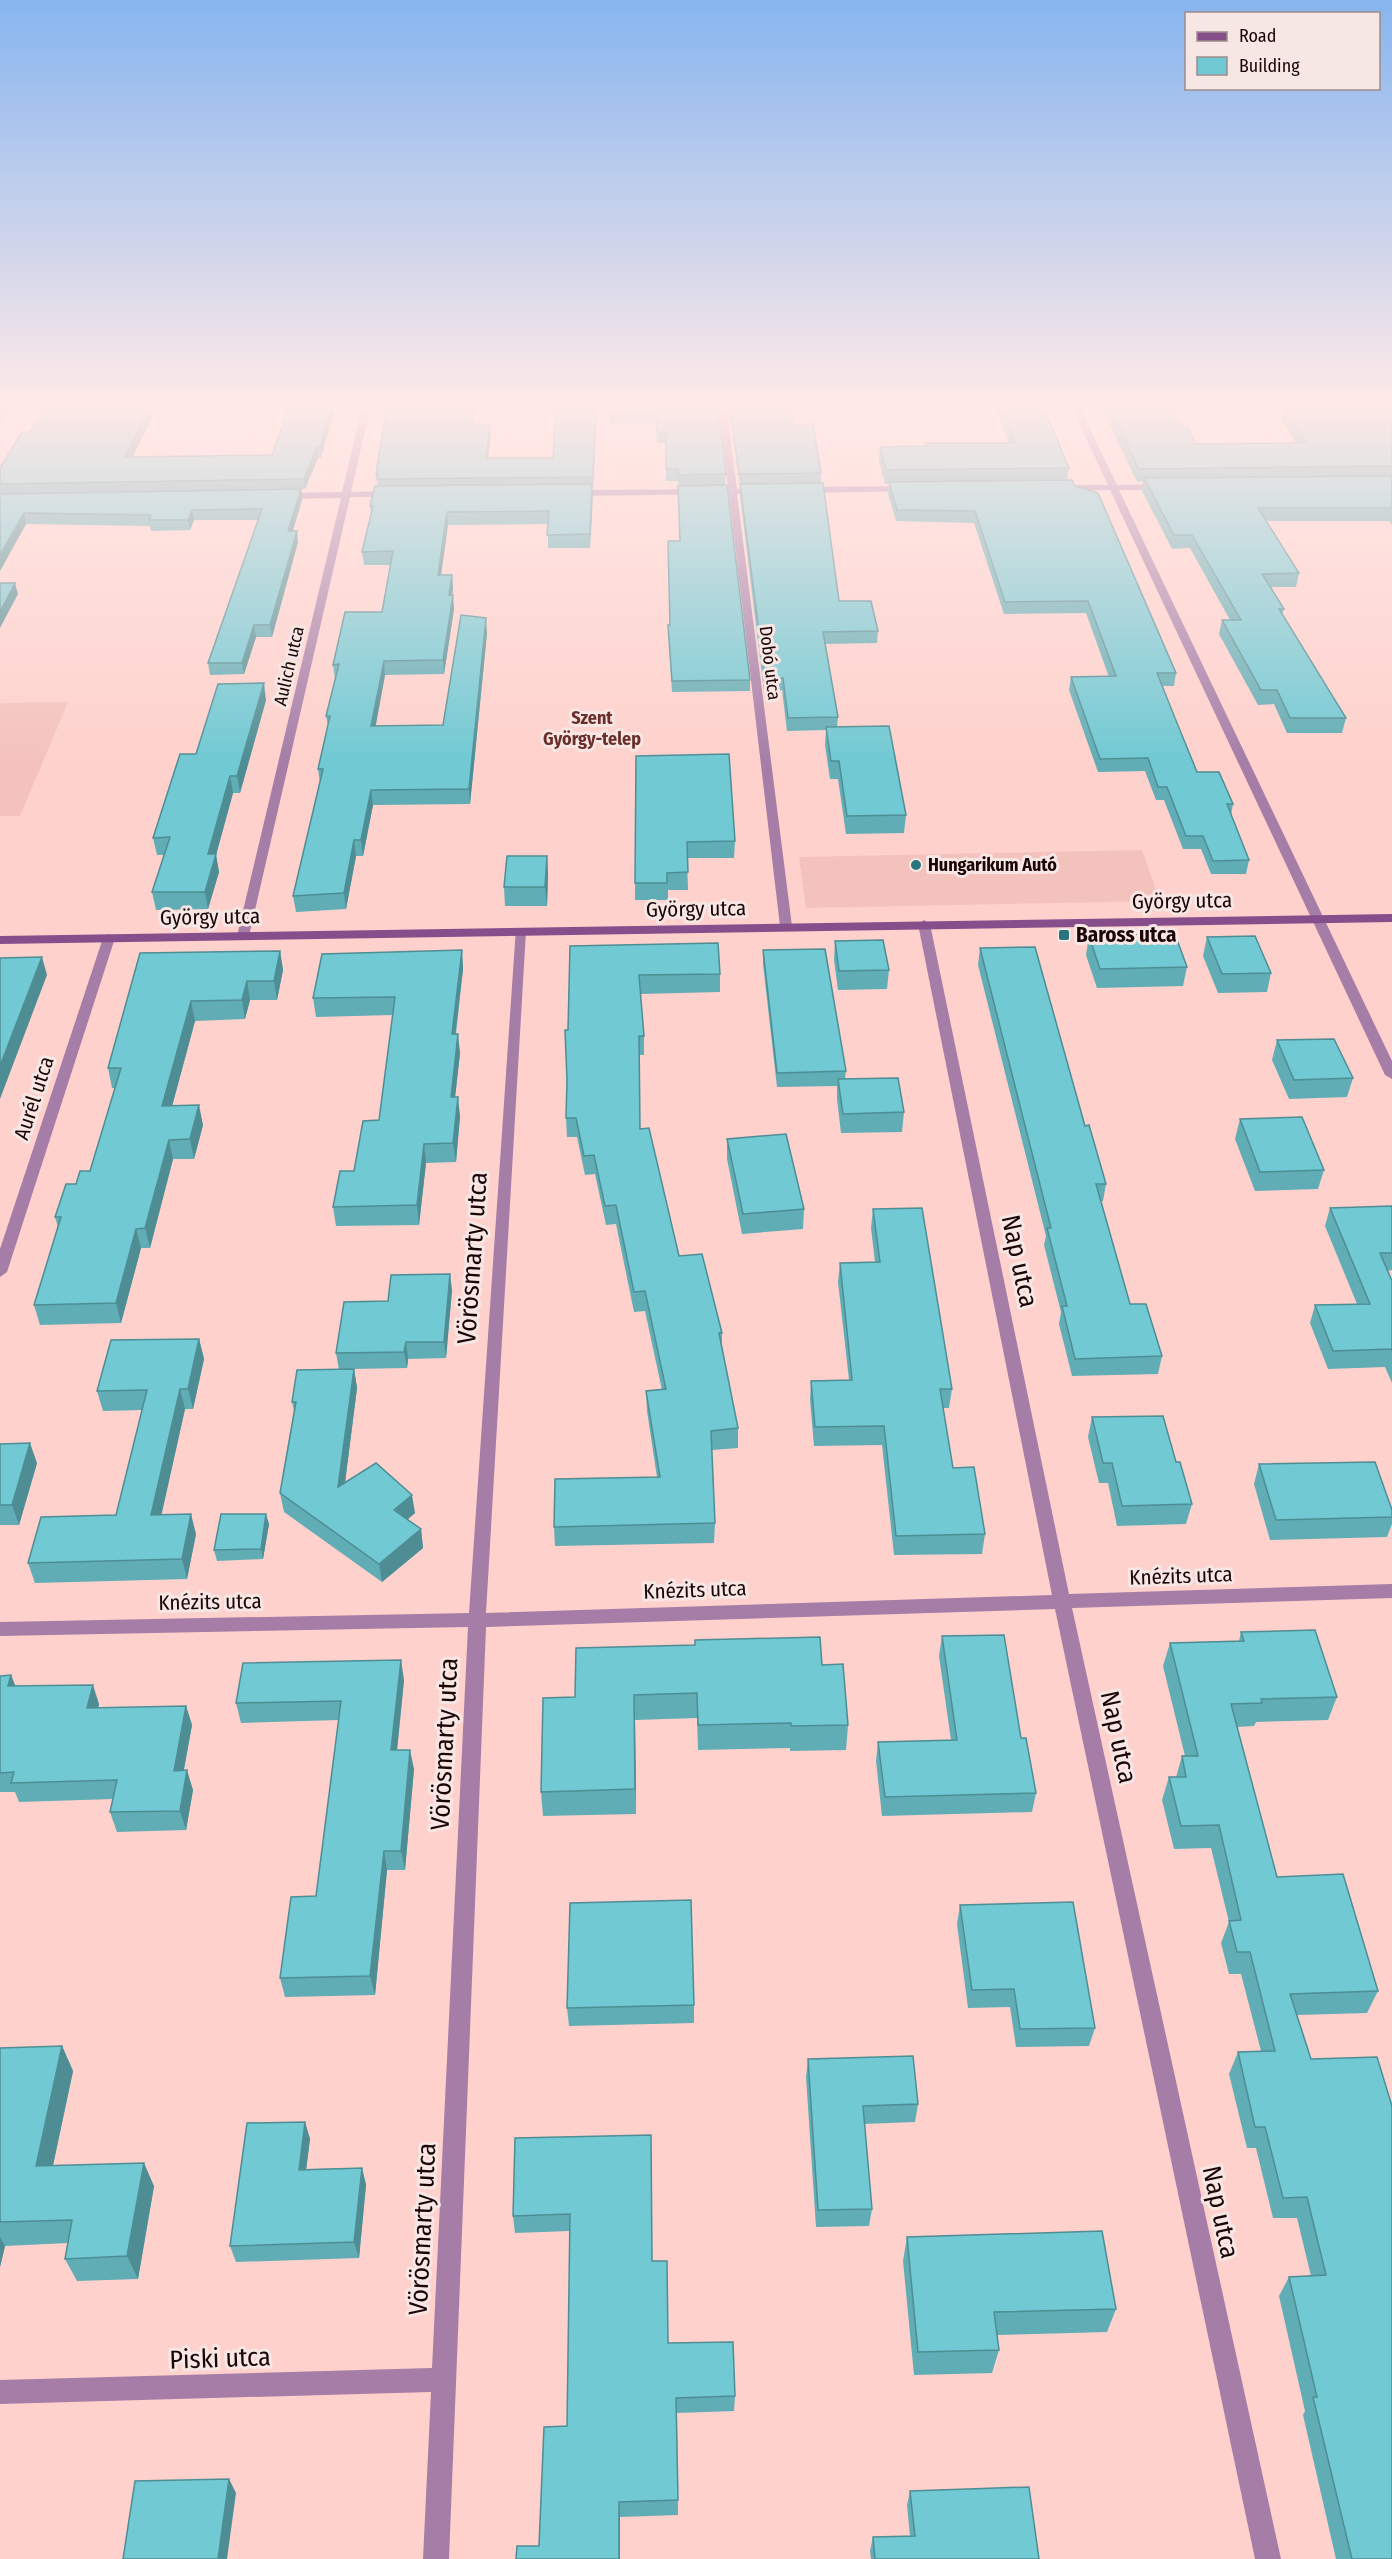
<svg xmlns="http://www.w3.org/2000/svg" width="1392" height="2559" viewBox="0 0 1392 2559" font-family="'Fira Sans Condensed',sans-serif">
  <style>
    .built { fill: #f4c2bd }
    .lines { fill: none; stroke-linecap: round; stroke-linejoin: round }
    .street { fill: #a57da7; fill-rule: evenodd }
    .secondary { fill: #874e8c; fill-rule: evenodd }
    .wall { fill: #60adb5 }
    .shaded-wall { fill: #4e8d94 }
    .building { fill: #70c9d3; stroke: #4e8d94; stroke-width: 1.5 }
    .poi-dot { fill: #2c757c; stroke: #f6e6e4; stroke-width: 2 }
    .labels { text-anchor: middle; stroke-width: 6; stroke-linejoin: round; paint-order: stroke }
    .far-street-label { font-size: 18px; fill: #1a0404; stroke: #f6e6e4 }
    .far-neighbourhood-label { font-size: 18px; font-weight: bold; fill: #6a2e2b; stroke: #f6e6e4 }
    .far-poi-label { font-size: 18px; font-weight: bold; fill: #1a0404; stroke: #f6e6e4; text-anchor: start }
    .street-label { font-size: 21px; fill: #1a0404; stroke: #f6e6e4 }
    .poi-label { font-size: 21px; font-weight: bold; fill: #1a0404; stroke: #f6e6e4; text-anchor: start }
    .near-street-label { font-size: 26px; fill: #1a0404; stroke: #f6e6e4 }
  </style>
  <rect width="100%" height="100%" fill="#fed1cc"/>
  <g class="built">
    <path d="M68 702 20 816H0V703Z"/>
    <path d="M1142 850 1160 901 806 908 799 857Z"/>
  </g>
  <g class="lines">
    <g class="street">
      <path d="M4 404H12L3 419H0V410Z"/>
      <path d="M363 404H371L351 492 393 491 397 494 393 497H350L249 936 243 940 237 936 341 498 282 499 278 496 282 493 342 492Z"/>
      <path d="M718 404H726L737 489 759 488 763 491 759 494H737L792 926 786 930 780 926 729 494 573 496 569 493 573 490 728 489Z"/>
      <path d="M1070 404H1078L1117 485 1161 484 1165 487 1161 490H1119L1392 1061V1079L1385 1075 1110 490 1062 491 1058 488 1062 485H1108Z"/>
      <path d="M909 486 913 489 912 491 804 493 800 490 804 487Z"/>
      <path d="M924 920 930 924 1069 1594 1392 1584V1598L1072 1608 1281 2559H1255L1055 1609 486 1627 449 2559H423L431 2392 0 2404V2380L432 2368 468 1627 0 1636V1622L469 1613 516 928H524L526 931 486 1613 1052 1595 918 924Z"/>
      <path d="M109 934 115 938 7 1272 0 1277V1249L103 938Z"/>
    </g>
    <path class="secondary" d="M1392 914V922L0 944V936Z"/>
  </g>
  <g class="wall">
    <path d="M46 404H128L127 405H151L153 416 132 457 272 455 290 405 281 404H336L321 458H318L305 489H301L302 500 293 531 298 542 272 637H256L244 674 210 675 208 663 258 520H194L190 530 151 531 150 526 26 524 0 571V468L30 432Z"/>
    <path d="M387 404H477L473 423 491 434 488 458H553L596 418 593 487H592L590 548H548V524L448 525 441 575H452L453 589 452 595 454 609 444 674 385 675 375 726 443 725 487 633 470 804 373 805 363 856H356L346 909 296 912 293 896 320 783 318 769 328 726 326 716 335 679 333 665 382 612 390 565H364L362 552 371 514 370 506 378 486V484H377L376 474Z"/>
    <path d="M717 404 726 474 725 485 750 680V691L672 692 668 625H670L680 541 678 481H666V443H657L656 424H610V413Z"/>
    <path d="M728 404H790L794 425 821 473V483L839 601 878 631 877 643 825 644 838 717 837 727 906 815 904 833 846 834 838 779H830L825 745 826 730 787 731 782 690 764 691 740 495V486Z"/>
    <path d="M994 404H1042L1069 468 1067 480 1075 486 1176 673 1174 686H1162L1197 772 1233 804 1231 815 1249 860 1246 874H1211L1201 849H1183L1164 800H1156L1145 771 1098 772 1069 690 1071 677H1109L1086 613 1004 614 974 523 896 521 888 494 889 484H885L879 461 880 447 925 446 926 443H1009Z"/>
    <path d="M1100 404H1171L1183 429 1196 444 1296 443 1282 421 1284 408H1341L1339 404H1392V525L1389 521H1266L1299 573 1296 587H1271L1284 609 1282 615 1346 718 1342 733H1287L1274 704 1258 705 1219 634 1222 620H1230L1190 548 1172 549 1142 491 1143 481 1137 482Z"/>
    <path d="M266 700 240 793H233L216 855 219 872 208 909 156 910 152 892 165 855H157L153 838 196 754Z"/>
    <path d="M636 756 735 841 734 858H687L688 890H668V900H635Z"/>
    <path d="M547 856 548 874 547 906H505L504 887Z"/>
    <path d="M1089 936 1187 967 1183 986 1097 988 1086 955Z"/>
    <path d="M1207 937 1271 973 1267 992 1218 993 1203 956Z"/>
    <path d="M835 941 889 970 887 989 838 990 834 960Z"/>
    <path d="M570 946 720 974V992L640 994 644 1036V1055H639L640 1129 679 1256 722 1333V1347L738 1428V1448L712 1450 715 1523 714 1543 555 1546 554 1527 657 1477 647 1411 646 1391 662 1390 645 1311 634 1312 616 1224 606 1225 595 1174 585 1175 577 1137H567L566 1118Z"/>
    <path d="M980 948 1085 1126 1106 1184 1103 1201H1101L1130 1304 1162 1356 1158 1374 1072 1376 1059 1324 1061 1312 1044 1245 1046 1236 978 965Z"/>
    <path d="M462 950 463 969 456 1034 460 1053 455 1097 460 1116 456 1162 426 1163 419 1225 336 1226 333 1207 354 1171 379 1120 393 1015 316 1017 313 998Z"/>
    <path d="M763 950 846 1071 845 1079 904 1112 902 1132 841 1133 837 1099V1086L777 1087 763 964Z"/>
    <path d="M280 951 283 970 277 1000H250L245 1019 195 1021 172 1106 203 1125 194 1159H173L150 1248H141L121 1323 40 1325 34 1305 58 1227 55 1217 76 1184 90 1171 115 1088H112L108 1068 140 953Z"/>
    <path d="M1277 1040 1353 1078 1347 1097 1289 1099 1272 1060Z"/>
    <path d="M1240 1119 1324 1170 1318 1189 1255 1191 1235 1139Z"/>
    <path d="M727 1139 804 1209 803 1229 742 1234 727 1159Z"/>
    <path d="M1392 1206V1270L1387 1271 1392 1281V1383L1385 1367 1328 1369 1310 1323 1315 1305 1357 1304 1325 1226 1330 1208Z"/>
    <path d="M873 1209 952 1389 949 1408H943L953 1468 985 1534 982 1554 894 1555 882 1445 814 1446 810 1400 811 1381 849 1380 838 1282 840 1263 875 1262 871 1228Z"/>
    <path d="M452 1290 446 1358 408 1359 407 1368 352 1369H354L357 1388 345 1483 415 1513 407 1520 421 1529 423 1548 382 1582 284 1512 280 1493 294 1411 292 1402 339 1370 336 1353 388 1301Z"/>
    <path d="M199 1339 204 1359 193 1409H185L161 1515 196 1534 187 1579 35 1583 28 1563 116 1515 142 1410 103 1411 97 1391Z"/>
    <path d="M1092 1417 1192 1504 1186 1524 1117 1526 1108 1483H1099L1088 1437Z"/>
    <path d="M0 1444 37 1463 19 1525H0Z"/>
    <path d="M1259 1464 1392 1510V1524L1387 1537 1270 1540 1254 1484Z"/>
    <path d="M269 1524 263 1559 217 1561 214 1550Z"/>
    <path d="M1241 1632 1337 1697 1328 1720 1256 1722 1254 1726 1237 1727 1277 1877 1378 1991 1367 2013 1297 2015 1392 2559H1336L1303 2415 1305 2411 1279 2296 1289 2277 1311 2276 1297 2218H1273L1256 2148H1247L1229 2074 1238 2052 1261 2051 1241 1974H1229L1221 1943 1229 1922 1211 1848 1174 1849 1162 1800 1169 1777H1176L1182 1756H1185L1163 1666 1170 1643 1239 1641Z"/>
    <path d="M942 1636 1021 1738 1036 1793 1032 1812 882 1816 876 1761 878 1742 951 1740 939 1656Z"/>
    <path d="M822 1665 848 1725 846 1750 790 1751V1748L698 1750 697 1718 635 1720 636 1814 543 1816 541 1792 575 1697Z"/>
    <path d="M11 1675 15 1686 99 1704 98 1708 186 1706 192 1725 184 1770 193 1790 186 1830 117 1832 110 1812 113 1799 19 1802 15 1792H0V1676Z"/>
    <path d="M404 1680 397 1750 414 1769 405 1870H387L375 1995 285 1997 280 1978 316 1896 339 1720 241 1723 236 1703Z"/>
    <path d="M960 1905 1095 2028 1089 2046 1016 2047 1010 2007 968 2008 957 1924Z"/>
    <path d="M694 2005V2023L569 2026 567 2008Z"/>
    <path d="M62 2046 73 2071 53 2165 154 2186 138 2279 77 2281 65 2259 68 2243 5 2246 0 2267V2048Z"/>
    <path d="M808 2059 918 2104 915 2122 864 2124 872 2209 869 2226 816 2227 806 2077Z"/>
    <path d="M305 2122 310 2139 306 2169 362 2168 366 2185 359 2258 236 2262 230 2246Z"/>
    <path d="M652 2152V2261L668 2343 735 2396 734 2411 677 2413 678 2515 620 2517 539 2546 567 2426 570 2231 515 2233 513 2216Z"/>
    <path d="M907 2237 1116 2309 1107 2332 997 2335 999 2350 992 2373 914 2375 903 2261Z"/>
    <path d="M910 2491 1039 2559H871L870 2551 873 2537 910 2536 907 2505Z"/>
  </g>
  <g class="shaded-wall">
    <path d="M332 404H336L321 458 320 447Z"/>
    <path d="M474 404H477L471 432V423Z"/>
    <path d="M151 405 153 416 127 468 125 457Z"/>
    <path d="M596 408V418L593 487V477Z"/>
    <path d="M490 425 491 434 486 468V458Z"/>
    <path d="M317 447 318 458 305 489 304 479Z"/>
    <path d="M592 484 593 497 590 548V534Z"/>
    <path d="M301 489 302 500 289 542 288 531Z"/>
    <path d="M192 510 194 520 190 530 188 520Z"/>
    <path d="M447 512 448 525 439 589 438 575Z"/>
    <path d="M24 513 26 524 0 571V555Z"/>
    <path d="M297 531 298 542 272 637 270 625Z"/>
    <path d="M452 575 453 589 450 609 449 595Z"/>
    <path d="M15 583 18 594 0 628V612Z"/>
    <path d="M453 595 454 609 444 674 443 660Z"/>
    <path d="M486 618 487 633 470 804 469 789Z"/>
    <path d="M254 625 256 637 244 674 242 663Z"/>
    <path d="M384 661 385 675 373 741 371 726Z"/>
    <path d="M264 683 266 700 240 793 237 776Z"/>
    <path d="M230 776 233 793 216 855 219 872 208 909 205 892 208 854Z"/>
    <path d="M371 790 373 805 363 856 361 840Z"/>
    <path d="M354 840 356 856 346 909 344 893Z"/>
    <path d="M547 856 548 874 547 906 545 887Z"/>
    <path d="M462 950 463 969 453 1053 452 1034Z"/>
    <path d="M280 951 283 970 277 1000 274 981Z"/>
    <path d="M42 957 47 975 0 1099V1066Z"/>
    <path d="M247 981 250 1000 245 1019 242 1000Z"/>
    <path d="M191 1001 195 1021 167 1125 162 1106Z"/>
    <path d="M458 1034 460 1053 453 1116 451 1097Z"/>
    <path d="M458 1097 460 1116 456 1162 453 1143Z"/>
    <path d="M199 1105 203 1125 194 1159 190 1139Z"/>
    <path d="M169 1140 173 1159 150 1248 145 1228Z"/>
    <path d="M424 1144 426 1163 419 1225 417 1205Z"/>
    <path d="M136 1229 141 1248 121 1323 116 1303Z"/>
    <path d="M450 1274 452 1290 446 1358 444 1342Z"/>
    <path d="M199 1339 204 1359 193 1409 188 1389Z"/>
    <path d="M406 1342 408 1359 407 1368 404 1352Z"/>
    <path d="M354 1369 357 1388 342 1506 338 1487Z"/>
    <path d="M180 1389 185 1409 157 1535 151 1515Z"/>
    <path d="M30 1443 37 1463 19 1525 12 1505Z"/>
    <path d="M412 1495 415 1513 396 1529 394 1510Z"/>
    <path d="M191 1514 196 1534 187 1579 182 1559Z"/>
    <path d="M266 1514 269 1524 263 1559 261 1549Z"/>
    <path d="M421 1529 423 1548 382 1582 379 1564Z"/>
    <path d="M401 1660 404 1680 395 1770 391 1750Z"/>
    <path d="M11 1675 19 1695 8 1686Z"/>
    <path d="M93 1685 99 1704 94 1728 87 1708Z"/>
    <path d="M634 1695 635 1720 636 1814 635 1789Z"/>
    <path d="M186 1706 192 1725 180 1790 174 1771Z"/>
    <path d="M410 1750 414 1769 405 1870 401 1851Z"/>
    <path d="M187 1770 193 1790 186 1830 180 1811Z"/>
    <path d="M384 1851 387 1870 375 1995 370 1976Z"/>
    <path d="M62 2046 73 2071 48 2189 36 2166Z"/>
    <path d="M305 2122 310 2139 304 2187 299 2170Z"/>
    <path d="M144 2163 154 2186 138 2279 127 2256Z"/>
    <path d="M362 2168 366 2185 359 2258 354 2242Z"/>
    <path d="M0 2237 5 2246 0 2267Z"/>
    <path d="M229 2479 236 2493 227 2559H218Z"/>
    <path d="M619 2502 620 2517V2559H619Z"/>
  </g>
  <g class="building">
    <path d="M46 404 151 405 125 457 272 455 290 404H332L320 447H317L304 479 0 484V468L22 432H30Z"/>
    <path d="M387 404H474L471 423H476V425H490L486 458H553L556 409 596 408 593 477 377 479 378 474H376Z"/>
    <path d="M611 404H717L726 474 678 475V469H666V432H657L656 413H610Z"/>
    <path d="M730 404H790L794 425 813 424 821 473 739 474Z"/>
    <path d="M1001 404H1042L1069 468 886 470 880 447 926 446V443H1015Z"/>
    <path d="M1108 404H1171L1183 429 1188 428 1196 444 1307 443 1284 408 1353 407 1351 404H1392V466L1139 469Z"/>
    <path d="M1392 476V508H1258L1299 573 1262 574 1284 609H1279L1346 718H1290L1277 690H1261L1222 620H1241L1192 535H1174L1144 478Z"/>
    <path d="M1072 480 1075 486 1098 493 1176 673H1157L1175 718 1197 772H1219L1233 804H1227L1249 860 1213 861 1203 836H1186L1167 787H1158L1148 758 1100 759 1071 677 1116 676 1088 601 1005 602 975 511 897 510 889 482Z"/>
    <path d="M823 483 839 601H871L878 631 823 632 838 717 788 718 783 678H765L740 484Z"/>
    <path d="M592 484 590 534 547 535 549 511 447 512 438 575H452L449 595H453L443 660 384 661 371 726 443 725 461 615 486 618 469 789 371 790 361 840H354L344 893 293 896 323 769H318L330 716H326L339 664 333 665 345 612H382L393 551 362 552 373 506H370L375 486Z"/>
    <path d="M727 485 750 680 672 681 668 625H670L668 541H680L678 486Z"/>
    <path d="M301 489 288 531H297L270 625H254L242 663H208L262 509 192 510 188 520H149L151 515 24 513 0 555V494Z"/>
    <path d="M0 583H15L0 612Z"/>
    <path d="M264 683 237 776H230L208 854H216L205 892H152L170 837 153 838 180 754H196L218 684Z"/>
    <path d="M889 726 906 815 847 816 839 761H831L826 727Z"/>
    <path d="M729 754 735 841 687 842 688 872 667 873V883H635L636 756Z"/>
    <path d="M507 856H547L545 887H504Z"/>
    <path d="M1175 934 1187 967 1100 969 1089 936Z"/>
    <path d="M1255 936 1271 973 1222 974 1207 937Z"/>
    <path d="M883 940 889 970 839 971 835 941Z"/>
    <path d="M718 943 720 974 639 975 644 1036H639L640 1129 649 1128 679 1256 702 1254 722 1333H719L738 1428 711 1431 715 1523 554 1527 555 1479 660 1477 646 1391 666 1389 645 1291 634 1292 616 1205 605 1206 594 1155 584 1156 576 1118H566L567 1080 565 1030H568L570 946Z"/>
    <path d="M1035 947 1085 1126 1089 1125 1106 1184H1096L1130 1304H1146L1162 1356 1075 1359 1062 1306H1067L1047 1228H1051L980 948Z"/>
    <path d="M825 949 846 1071 777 1073 763 950Z"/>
    <path d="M462 950 452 1034H458L451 1097H458L453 1143 424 1144 417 1205 333 1207 340 1171H354L363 1121 379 1120 395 997 313 998 322 954Z"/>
    <path d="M280 951 274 981H247L242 1000 191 1001 162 1106 199 1105 190 1139 169 1140 145 1228 136 1229 116 1303 34 1305 61 1217H55L66 1184H76L80 1171H90L121 1068H108L140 953Z"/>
    <path d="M42 957 0 1066V958Z"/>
    <path d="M1334 1039 1353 1078 1294 1080 1277 1040Z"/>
    <path d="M898 1078 904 1112 843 1114 838 1079Z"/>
    <path d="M1302 1117 1324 1170 1260 1172 1240 1119Z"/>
    <path d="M786 1134 804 1209 743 1214 727 1139Z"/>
    <path d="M1392 1206V1253H1380L1392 1281V1351L1391 1349 1333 1351 1315 1305 1370 1304 1330 1208Z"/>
    <path d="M922 1208 952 1389H940L953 1468 974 1467 985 1534 896 1536 884 1426 815 1427 811 1381 852 1380 840 1263 880 1262 873 1209Z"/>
    <path d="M450 1274 444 1342H406L404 1352 336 1353 344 1302 388 1301 391 1275Z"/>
    <path d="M199 1339 188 1389H180L151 1515 191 1514 182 1559 28 1563 41 1517 116 1515 147 1390 97 1391 111 1340Z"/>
    <path d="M354 1369 338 1487 376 1463 412 1495 394 1510 421 1529 379 1564 280 1493 296 1402H292L297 1370Z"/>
    <path d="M1163 1416 1176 1462H1180L1192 1504 1122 1506 1112 1463H1103L1092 1417Z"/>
    <path d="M30 1443 12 1505H0V1444Z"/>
    <path d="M1375 1462 1392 1510V1517L1276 1520 1259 1464Z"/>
    <path d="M221 1514H266L261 1549 214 1550Z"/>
    <path d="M1315 1630 1337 1697 1261 1699 1262 1703 1231 1704 1277 1877 1343 1874 1378 1991 1290 1994 1311 2059 1377 2057 1392 2106V2559H1352L1313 2397H1317L1289 2277 1326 2275 1307 2197 1283 2198 1265 2127H1255L1238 2052 1275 2051 1250 1952H1237L1229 1921 1241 1920 1219 1825 1181 1826 1169 1777H1186L1182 1756H1198L1170 1643 1244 1641 1241 1632Z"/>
    <path d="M1004 1635 1021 1738H1026L1036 1793 885 1797 878 1742 957 1740 942 1636Z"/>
    <path d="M820 1637 822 1665 843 1664 848 1725 791 1726V1723L698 1725 697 1693 634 1695 635 1789 541 1792 543 1698 575 1697 576 1648 695 1645V1640Z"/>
    <path d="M401 1660 391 1750H410L401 1851H384L370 1976 280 1978 291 1897 316 1896 341 1701 236 1703 243 1663Z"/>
    <path d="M11 1675 8 1686 93 1685 87 1708 186 1706 174 1771 187 1770 180 1811 110 1812 117 1780 11 1783 14 1772 0 1773V1676Z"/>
    <path d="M691 1900 694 2005 567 2008 570 1903Z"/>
    <path d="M1073 1902 1095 2028 1020 2029 1014 1989 972 1990 960 1905Z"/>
    <path d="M62 2046 36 2166 144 2163 127 2256 65 2259 72 2220 0 2222V2048Z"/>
    <path d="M913 2056 918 2104 863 2106 872 2209 818 2210 808 2059Z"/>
    <path d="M305 2122 299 2170 362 2168 354 2242 230 2246 247 2123Z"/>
    <path d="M651 2135 652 2261H667L668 2343 733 2342 735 2396 676 2398 678 2500 619 2502V2559H516L517 2546H539L544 2427 567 2426 570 2214 513 2216 515 2138Z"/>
    <path d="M1102 2231 1116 2309 994 2312 999 2350 918 2352 907 2237Z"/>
    <path d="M229 2479 218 2559H123L135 2481Z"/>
    <path d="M1029 2487 1039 2559H875L873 2537 915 2536 910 2491Z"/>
  </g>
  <linearGradient id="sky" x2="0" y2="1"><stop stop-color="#87b5ef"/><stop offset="0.53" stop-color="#ffeae8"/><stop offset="1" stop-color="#ffeae8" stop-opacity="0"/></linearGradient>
  <rect width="1392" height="763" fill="url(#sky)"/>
  <g class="poi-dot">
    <circle cx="916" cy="865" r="6"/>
    <rect x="1058" y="929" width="12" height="12" rx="3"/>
  </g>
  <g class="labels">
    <g class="far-street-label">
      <text transform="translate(770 663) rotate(83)" y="6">Dobó utca</text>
      <text transform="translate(289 666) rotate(-77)" y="6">Aulich utca</text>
    </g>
    <g class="far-neighbourhood-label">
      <text x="592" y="724">Szent<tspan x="592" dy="21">György-telep</tspan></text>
    </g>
    <g class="far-poi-label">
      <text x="928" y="871">Hungarikum Autó</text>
    </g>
    <g class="street-label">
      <text transform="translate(1182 901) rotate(-1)" y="7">György utca</text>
      <text transform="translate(696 909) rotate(-1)" y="7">György utca</text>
      <text transform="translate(210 917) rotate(-1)" y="7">György utca</text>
      <text transform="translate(34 1098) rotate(-72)" y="7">Aurél utca</text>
      <text transform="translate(1181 1576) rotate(-2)" y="7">Knézits utca</text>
      <text transform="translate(695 1590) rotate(-2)" y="7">Knézits utca</text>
      <text transform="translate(210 1602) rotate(-1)" y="7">Knézits utca</text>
    </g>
    <g class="poi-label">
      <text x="1076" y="942">Baross utca</text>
    </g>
    <g class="near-street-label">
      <text transform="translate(472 1258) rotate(-86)" y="9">Vörösmarty utca</text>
      <text transform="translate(1020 1261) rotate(78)" y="9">Nap utca</text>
      <text transform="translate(1119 1737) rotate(78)" y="9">Nap utca</text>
      <text transform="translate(444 1744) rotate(-87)" y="9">Vörösmarty utca</text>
      <text transform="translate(1221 2212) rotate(78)" y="9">Nap utca</text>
      <text transform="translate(422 2229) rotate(-87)" y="9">Vörösmarty utca</text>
      <text transform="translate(220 2358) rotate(-2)" y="9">Piski utca</text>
    </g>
  </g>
  <rect x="1185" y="12" width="195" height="78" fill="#f6e6e4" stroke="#9e8c8a" stroke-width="1.5"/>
  <rect x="1197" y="32" width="30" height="9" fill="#874e8c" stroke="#9e8c8a" stroke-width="1.5"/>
  <text x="1239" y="42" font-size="18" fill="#1a0404">Road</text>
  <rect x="1197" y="57" width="30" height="18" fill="#70c9d3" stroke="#9e8c8a" stroke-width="1.5"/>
  <text x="1239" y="72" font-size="18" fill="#1a0404">Building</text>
</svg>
